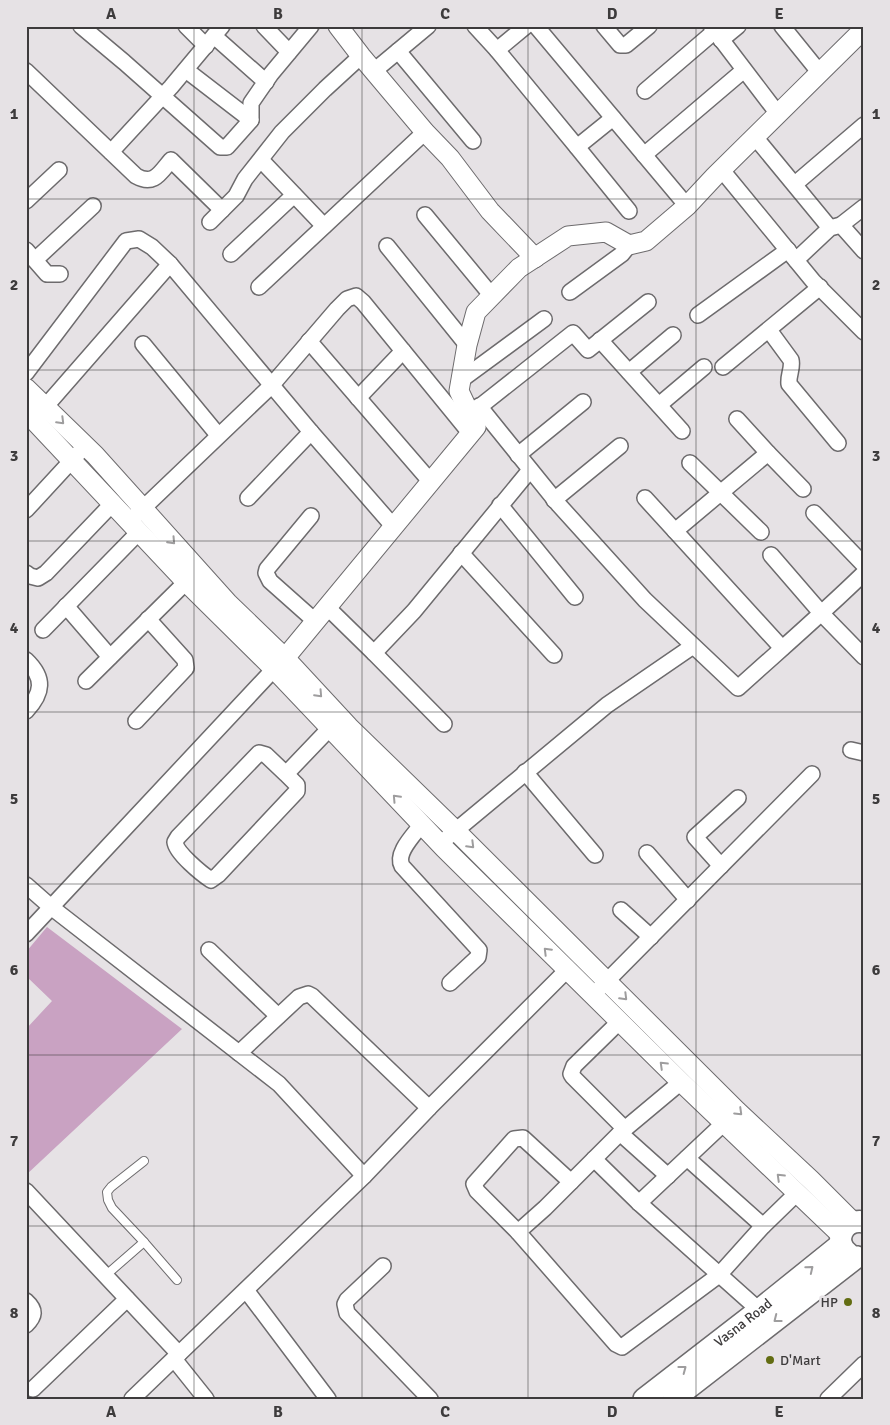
<svg xmlns="http://www.w3.org/2000/svg" width="890" height="1425" viewBox="0 0 890 1425" font-family="Signika,sans-serif">
  <style>
    .green { fill: #c9a2c2 }
    .lines { fill: none; stroke-linecap: round; stroke-linejoin: round }
    .service-casing { stroke: #6d6b6d; stroke-width: 10 }
    .minor-casing { stroke: #6d6b6d; stroke-width: 18 }
    .tertiary-casing { stroke: #6d6b6d; stroke-width: 21 }
    .secondary-casing { stroke: #6d6b6d; stroke-width: 24 }
    .service { stroke: #fff; stroke-width: 8 }
    .minor { stroke: #fff; stroke-width: 15 }
    .tertiary { stroke: #fff; stroke-width: 19 }
    .secondary { stroke: #fff; stroke-width: 21 }
    .oneway { stroke: #9e9d9e }
    .grid { fill: none; stroke: #3d3b3c; stroke-width: 1; stroke-opacity: 0.55 }
    .poi-dot { fill: #626c12; stroke: #e6e2e5; stroke-width: 2 }
    .labels { text-anchor: middle; stroke-width: 5; stroke-linejoin: round; paint-order: stroke }
    .poi-label { font-size: 14px; fill: #3d3b3c; stroke: #e6e2e5; text-anchor: end }
    .street-label { font-size: 14px; fill: #3d3b3c; stroke: #e6e2e5 }
    .neatline { fill: none; stroke: #3d3b3c; stroke-width: 2 }
    .grid-label { font-size: 16px; text-anchor: middle; font-weight: bold; fill: #3d3b3c }
  </style>
  <rect width="100%" height="100%" fill="#e6e2e5"/>
  <path class="green" d="M47 927 182 1029 26 1175V1029L52 1001 26 976V952Z"/>
  <g class="lines">
    <defs>
      <g id="service">
        <path d="M144 1161 111 1187 107 1192 108 1200 112 1208 144 1242 177 1280"/>
        <path d="M105 1276 144 1242"/>
      </g>
      <g id="minor">
        <path d="M81 26 124 62 220 147H227L251 120V103L271 74 311 26"/>
        <path d="M186 26 206 46"/>
        <path d="M264 26 289 52"/>
        <path d="M475 26 497 50 577 147 613 118"/>
        <path d="M536 26 687 206"/>
        <path d="M604 26 620 45H626L649 26"/>
        <path d="M711 26 778 114"/>
        <path d="M782 26 820 73"/>
        <path d="M214 36 266 82"/>
        <path d="M721 40 738 26"/>
        <path d="M497 50 526 26"/>
        <path d="M398 51 473 141"/>
        <path d="M186 70 251 120"/>
        <path d="M26 71 136 176C154 186 160 173 171 160L222 210"/>
        <path d="M374 71 428 26"/>
        <path d="M645 91 715 31"/>
        <path d="M755 137 830 228"/>
        <path d="M577 147 629 211"/>
        <path d="M111 152 171 87 222 26"/>
        <path d="M644 155 744 70"/>
        <path d="M261 160 324 226"/>
        <path d="M721 169 813 281 864 332"/>
        <path d="M795 184 864 125"/>
        <path d="M26 201 59 170"/>
        <path d="M425 215 492 296"/>
        <path d="M210 222 236 196 245 179 282 132 325 89 361 56"/>
        <path d="M841 225 864 251"/>
        <path d="M387 246 467 345"/>
        <path d="M26 250 47 274H60"/>
        <path d="M231 254 294 195"/>
        <path d="M35 260 93 206"/>
        <path d="M796 260 830 228 841 225 864 207"/>
        <path d="M259 287 425 132"/>
        <path d="M570 292 622 254 629 245"/>
        <path d="M698 315 788 250"/>
        <path d="M769 330 791 360C793 368 788 375 789 384L838 443"/>
        <path d="M600 340 682 431"/>
        <path d="M309 341 430 481"/>
        <path d="M143 344 218 435"/>
        <path d="M723 367 820 287"/>
        <path d="M629 372 673 335"/>
        <path d="M26 373 126 241 139 239 152 247 170 264 311 432 393 526"/>
        <path d="M461 380 544 319"/>
        <path d="M358 398 403 351"/>
        <path d="M659 405 704 367"/>
        <path d="M46 406 170 264"/>
        <path d="M479 406 559 505 645 600 738 688C780 650 823 613 864 573"/>
        <path d="M473 412 573 333 588 350 648 302"/>
        <path d="M737 419 768 453"/>
        <path d="M518 455 583 402"/>
        <path d="M690 463 761 532"/>
        <path d="M248 498 311 432"/>
        <path d="M645 498 782 648"/>
        <path d="M554 500 620 446"/>
        <path d="M500 505 575 597"/>
        <path d="M26 510 86 445"/>
        <path d="M814 513 864 565"/>
        <path d="M136 515 271 386 337 309 347 299 356 296 363 302 470 433"/>
        <path d="M311 516 267 569 266 573 270 581 315 621"/>
        <path d="M675 531 768 453 803 489"/>
        <path d="M461 553 554 655"/>
        <path d="M771 555 822 614 864 657"/>
        <path d="M26 573 30 576 38 578 46 573 113 503"/>
        <path d="M66 606 110 657"/>
        <path d="M327 607 374 653 414 611 530 470"/>
        <path d="M43 630 139 532"/>
        <path d="M374 653 444 724"/>
        <path d="M26 660C45 678 43 693 26 711"/>
        <path d="M86 681 186 582"/>
        <path d="M136 721 186 668 185 660 148 619"/>
        <path d="M851 750 864 753"/>
        <path d="M525 772 595 855"/>
        <path d="M286 774 266 755 259 753 178 837 175 842C176 853 202 874 211 880L218 875 297 791V785L286 774 330 728"/>
        <path d="M422 824C414 835 395 853 402 866L479 950 478 957 450 983"/>
        <path d="M448 837 607 705 693 646"/>
        <path d="M647 853 688 900"/>
        <path d="M721 866 695 837 738 798"/>
        <path d="M26 885 51 907 279 1084 364 1176"/>
        <path d="M621 910 651 937"/>
        <path d="M26 934 274 669"/>
        <path d="M209 950 278 1016"/>
        <path d="M600 988 812 774"/>
        <path d="M619 1022 574 1066 571 1074 573 1077 625 1129"/>
        <path d="M429 1108 567 970"/>
        <path d="M620 1133 668 1176"/>
        <path d="M687 1158 763 1226"/>
        <path d="M594 1159 639 1203 759 1310"/>
        <path d="M571 1182 523 1138 514 1139 474 1184 477 1191 518 1232 616 1344 622 1347 719 1275 763 1226 797 1193"/>
        <path d="M26 1191 179 1354"/>
        <path d="M639 1203 724 1123"/>
        <path d="M518 1232 545 1208 620 1133 681 1082"/>
        <path d="M383 1266 347 1300 345 1304 347 1313 430 1399"/>
        <path d="M246 1290 328 1399"/>
        <path d="M26 1301C36 1310 35 1316 26 1325"/>
        <path d="M174 1359 206 1399"/>
        <path d="M33 1389 127 1299"/>
        <path d="M132 1399 364 1176 429 1108 312 996 308 994 299 997 239 1053"/>
        <path d="M828 1399 864 1364"/>
      </g>
      <g id="tertiary">
        <path d="M338 26 361 56 425 132 450 158 490 211 535 258"/>
        <path d="M26 388 95 455 228 603 285 658 349 727 455 830 737 1111 811 1180 853 1222"/>
        <path d="M26 412 186 582 274 669 444 848 681 1082 841 1235"/>
        <path d="M276 667 285 658 476 427 459 391 467 345 476 312 519 268 568 236 606 232 629 245 646 241 687 206 715 176 864 29"/>
      </g>
      <g id="secondary">
        <path d="M849 1254C832 1242 843 1218 864 1222"/>
        <path id="s1" d="M644 1399 759 1310 841 1244"/>
        <path d="M674 1399 857 1257"/>
      </g>
    </defs>
    <use href="#service" class="service-casing"/>
    <use href="#minor" class="minor-casing"/>
    <use href="#tertiary" class="tertiary-casing"/>
    <use href="#secondary" class="secondary-casing"/>
    <use href="#service" class="service"/>
    <use href="#minor" class="minor"/>
    <use href="#tertiary" class="tertiary"/>
    <use href="#secondary" class="secondary"/>
  </g>
  <defs><path id="oneway-chevron" d="M-2-3.5L2.5 0L-2 3.5" fill="none" stroke-width="1.6" stroke-linecap="round" stroke-linejoin="round" transform="scale(1.25)"/></defs>
  <g class="oneway">
    <use href="#oneway-chevron" transform="translate(61 421) rotate(45)"/>
    <use href="#oneway-chevron" transform="translate(172 541) rotate(47)"/>
    <use href="#oneway-chevron" transform="translate(319 694) rotate(47)"/>
    <use href="#oneway-chevron" transform="translate(396 798) rotate(-133)"/>
    <use href="#oneway-chevron" transform="translate(471 845) rotate(45)"/>
    <use href="#oneway-chevron" transform="translate(547 951) rotate(-135)"/>
    <use href="#oneway-chevron" transform="translate(624 997) rotate(45)"/>
    <use href="#oneway-chevron" transform="translate(663 1065) rotate(-136)"/>
    <use href="#oneway-chevron" transform="translate(739 1112) rotate(44)"/>
    <use href="#oneway-chevron" transform="translate(780 1177) rotate(-136)"/>
    <use href="#oneway-chevron" transform="translate(810 1269) rotate(-39)"/>
    <use href="#oneway-chevron" transform="translate(777 1319) rotate(142)"/>
    <use href="#oneway-chevron" transform="translate(683 1369) rotate(-37)"/>
  </g>
  <path class="grid" d="M194 26V1399M362 26V1399M528 26V1399M696 26V1399M26 199H864M26 370H864M26 541H864M26 712H864M26 884H864M26 1055H864M26 1226H864"/>
  <g class="poi-dot">
    <circle cx="848" cy="1302" r="5"/>
    <circle cx="770" cy="1360" r="5"/>
  </g>
  <g class="labels">
    <g class="poi-label">
      <text x="838" y="1307">HP</text>
      <text x="780" y="1365" text-anchor="start">D'Mart</text>
    </g>
    <g class="street-label">
      <text dy="5" stroke="none"><textPath href="#s1" startOffset="125">Vasna Road</textPath></text>
    </g>
  </g>
  <rect width="890" height="1425" fill="none" stroke="#e6e2e5" stroke-width="55"/>
  <rect x="28" y="28" width="834" height="1370" class="neatline"/>
  <g class="grid-label">
    <text x="111" y="19">A</text>
    <text x="278" y="19">B</text>
    <text x="445" y="19">C</text>
    <text x="612" y="19">D</text>
    <text x="779" y="19">E</text>
    <text x="14" y="119">1</text>
    <text x="876" y="119">1</text>
    <text x="14" y="290">2</text>
    <text x="876" y="290">2</text>
    <text x="14" y="461">3</text>
    <text x="876" y="461">3</text>
    <text x="14" y="633">4</text>
    <text x="876" y="633">4</text>
    <text x="14" y="804">5</text>
    <text x="876" y="804">5</text>
    <text x="14" y="975">6</text>
    <text x="876" y="975">6</text>
    <text x="14" y="1146">7</text>
    <text x="876" y="1146">7</text>
    <text x="14" y="1318">8</text>
    <text x="876" y="1318">8</text>
    <text x="111" y="1417">A</text>
    <text x="278" y="1417">B</text>
    <text x="445" y="1417">C</text>
    <text x="612" y="1417">D</text>
    <text x="779" y="1417">E</text>
  </g>
</svg>
